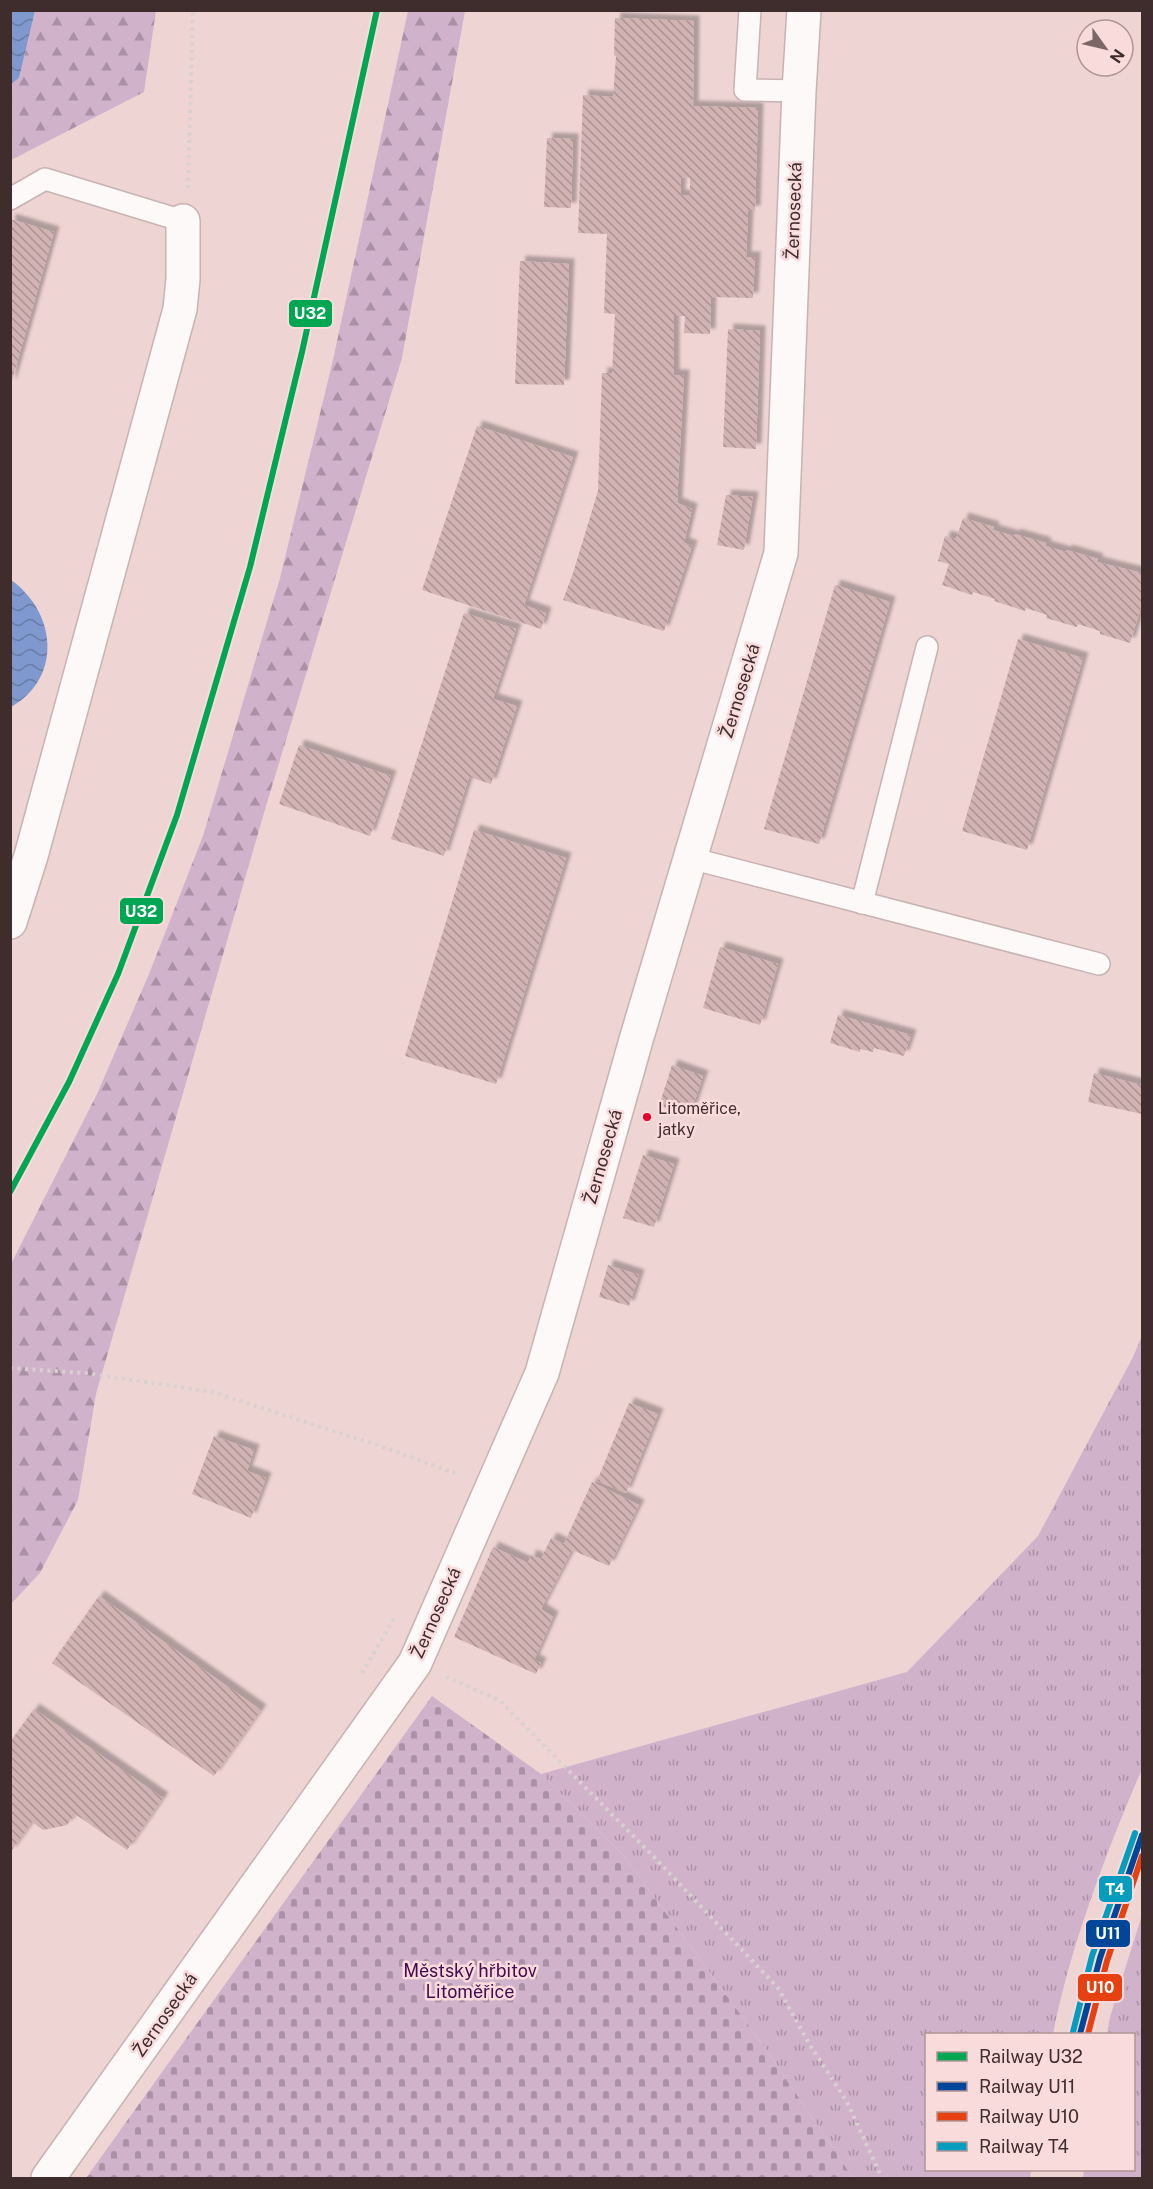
<svg xmlns="http://www.w3.org/2000/svg" width="1153" height="2189" viewBox="0 0 1153 2189" font-family="'Public Sans',sans-serif">
  <style>
    .grass { fill: url(#grass-tufts) }
    .forest { fill: url(#forest-firs) }
    .cemetery { fill: url(#cemetery-stones) }
    .water { fill: url(#water-waves) }
    .building { fill: url(#building-back-hatch); fill-rule: evenodd; filter: url(#shadow) }
    .lines { fill: none; stroke-linecap: round; stroke-linejoin: round }
    .service-casing { stroke: #c7b3b2; stroke-width: 24 }
    .minor-casing { stroke: #c7b3b2; stroke-width: 36 }
    .secondary-casing { stroke: #c7b3b2; stroke-width: 36 }
    .path { stroke: #d9d1d1; stroke-width: 4; stroke-dasharray: 3 4.5; stroke-linecap: butt }
    .service { stroke: #fcf9f8; stroke-width: 21 }
    .minor { stroke: #fcf9f8; stroke-width: 33 }
    .secondary { stroke: #fcf9f8; stroke-width: 33 }
    .rail-1-casing { stroke: #f9dbdb; stroke-width: 10 }
    .rail-2-casing { stroke: #f9dbdb; stroke-width: 10 }
    .rail-3-casing { stroke: #f9dbdb; stroke-width: 10 }
    .rail-4-casing { stroke: #f9dbdb; stroke-width: 10 }
    .rail-1 { stroke: #00a651; stroke-width: 6 }
    .rail-2 { stroke: #00479a; stroke-width: 6 }
    .rail-3 { stroke: #e74011; stroke-width: 6 }
    .rail-4 { stroke: #069cbe; stroke-width: 6 }
    .bus-dot { fill: #e4002b; stroke: #f9dbdb; stroke-width: 2 }
    .labels { text-anchor: middle; stroke-width: 5; stroke-linejoin: round; paint-order: stroke }
    .bus-label { font-size: 16px; fill: #3f2c2c; stroke: #f9dbdb; text-anchor: start }
    .street-label { font-size: 18px; fill: #3f2c2c; stroke: #f9dbdb }
    .park-label { font-size: 18px; fill: #440b51; stroke: #f9dbdb }
    .line-badge { stroke: #f9dbdb; stroke-width: 2 }
    .badge-label { font-size: 16px; text-anchor: middle; font-weight: bold; fill: #fff }
  </style>
  <defs>
    <pattern id="grass-tufts" width="24" height="20" patternUnits="userSpaceOnUse" patternTransform="scale(1.5)"><rect width="24" height="20" fill="#d1b2cb"/><path d="M3 7l-1-3M5 7V3M7 7l1-3M15 17l-1-3M17 17v-4M19 17l1-3" fill="none" stroke="#ab91a5"/></pattern>
    <pattern id="forest-firs" width="22" height="20" patternUnits="userSpaceOnUse" patternTransform="scale(1.5)"><rect width="22" height="20" fill="#d1b2cb"/><path d="M5 1l3.5 6h-7zM16 11l3.5 6h-7z" fill="#ab91a5"/></pattern>
    <pattern id="cemetery-stones" width="16" height="16" patternUnits="userSpaceOnUse" patternTransform="scale(1.5)"><rect width="16" height="16" fill="#d1b2cb"/><path d="M2 7V4a2 2 0 0 1 4 0v3zM10 15v-3a2 2 0 0 1 4 0v3z" fill="#ab91a5"/></pattern>
    <pattern id="water-waves" width="16" height="10" patternUnits="userSpaceOnUse" patternTransform="scale(1.5)"><rect width="16" height="10" fill="#7f98cd"/><path d="M0 5q4-4 8 0t8 0" fill="none" stroke="#697ca7"/></pattern>
    <pattern id="building-back-hatch" width="6" height="6" patternUnits="userSpaceOnUse" patternTransform="scale(1.5)"><rect width="6" height="6" fill="#d2b3b3"/><path d="M-1 5l2 2M0 0l6 6M5-1l2 2" fill="none" stroke="#ac9292"/></pattern>
    <filter id="shadow"><feDropShadow dx="5.5" dy="-5.5" stdDeviation="1.5" flood-color="#0004"/></filter>
  </defs>
  <rect width="100%" height="100%" fill="#eed4d3"/>
  <g class="grass">
    <path d="M1142 1336V1769C1107 1850 1070 1947 1053 2034H926V2170H1031L1030 2178H853L763 2045 623 1855 541 1774 907 1672 1038 1536 1133 1357Z"/>
    <path d="M1142 1915V2178H1083L1084 2170H1134V2034H1107L1110 2017Z"/>
  </g>
  <g class="forest">
    <path d="M35 11H156L144 92 11 160V84L19 78Z"/>
    <path d="M408 11H465L402 358 266 806 96 1394 78 1500 40 1573 11 1604V1264L97 1094 149 974 203 836 280 578 333 360Z"/>
  </g>
  <path class="cemetery" d="M432 1696 541 1774 623 1855 763 2045 853 2178H86Z"/>
  <g class="water">
    <path d="M11 10 35 11 19 78 11 84Z"/>
    <path d="M11 580C56 612 63 677 11 707Z"/>
  </g>
  <g class="building">
    <path d="M615 18 694 21 693 106 758 108 755 211H748L746 257H755L753 298 711 297 710 334 684 333 685 316H674V375H684L677 503 692 509 684 543 692 546 664 631 563 600 573 573 598 491 602 373H612L615 314 604 313 607 234 578 233 583 95 613 97 616 56 614 55ZM681 177 690 178V196L680 195Z"/>
    <path d="M547 138 573 139 571 208 544 207Z"/>
    <path d="M10 219 54 232 11 384H10Z"/>
    <path d="M520 261 569 264 564 385 515 384Z"/>
    <path d="M728 329 760 331 756 449 723 447Z"/>
    <path d="M477 426 573 457 524 605 546 613 541 629 422 590Z"/>
    <path d="M726 495 753 497 744 550 717 545Z"/>
    <path d="M963 518 994 527 993 530 1014 536 1015 534 1046 543 1045 546 1066 552 1067 550 1098 559 1097 562 1142 573V604L1130 643 1100 634V631L1078 624 1077 627 1046 618 1047 615 1026 608 1025 611 994 601 995 599 973 592 972 595 942 585 949 564 938 561 945 536 956 539Z"/>
    <path d="M835 585 890 602 819 844 764 829Z"/>
    <path d="M464 613 516 629 493 699 517 706 491 784 469 777 444 856 391 839Z"/>
    <path d="M1018 639 1083 658 1027 850 962 831Z"/>
    <path d="M299 745 391 776 370 836 279 804Z"/>
    <path d="M474 830 566 858 496 1084 405 1056Z"/>
    <path d="M720 947 778 964 760 1025 703 1008Z"/>
    <path d="M838 1015 911 1035 904 1056 874 1048 873 1052 860 1049V1052L830 1043Z"/>
    <path d="M672 1065 703 1076 690 1114 659 1106Z"/>
    <path d="M1094 1073 1142 1085V1114L1088 1102Z"/>
    <path d="M643 1155 674 1164 654 1227 623 1218Z"/>
    <path d="M608 1265 639 1275 629 1306 599 1297Z"/>
    <path d="M629 1403 658 1414 626 1493 597 1481Z"/>
    <path d="M214 1436 254 1450 247 1471 266 1478 251 1518 192 1494Z"/>
    <path d="M592 1482 639 1505 609 1566 572 1550 541 1609 553 1617 534 1660 541 1663 536 1674 454 1637 493 1547 528 1563 531 1555 541 1559 551 1538 564 1544Z"/>
    <path d="M99 1596 261 1710 214 1776 52 1663Z"/>
    <path d="M34 1709 163 1798 127 1850 75 1814 67 1825 43 1830 32 1822 10 1853V1742Z"/>
  </g>
  <g class="lines">
    <defs>
      <g id="service">
        <path d="M750 10 745 90 799 91"/>
        <path d="M10 199 45 179 183 221"/>
        <path d="M690 858 1099 964"/>
        <path d="M862 903 927 647"/>
      </g>
      <path id="minor" d="M10 922 31 856 180 309 183 279V221"/>
      <path id="secondary" d="M48 2178 415 1663 542 1373 636 1040 781 553 799 91 804 10"/>
    </defs>
    <use href="#service" class="service-casing"/>
    <use href="#minor" class="minor-casing"/>
    <use href="#secondary" class="secondary-casing"/>
    <g class="path">
      <path d="M188 188 193 10"/>
      <path d="M10 1368 85 1373 213 1392 392 1450 459 1475"/>
      <path d="M362 1673 395 1617"/>
      <path d="M446 1677 499 1700 654 1857 778 1988 810 2045 847 2102 882 2178"/>
    </g>
    <use href="#service" class="service"/>
    <use href="#minor" class="minor"/>
    <use href="#secondary" class="secondary"/>
    <defs>
      <path id="rail-1" d="M10 1192 69 1082 118 974 177 815 250 567 302 352 377 10"/>
      <path id="rail-2" d="M1080 2034 1100 1958 1142 1835"/>
      <path id="rail-3" d="M1088 2034 1107 1961 1142 1856"/>
      <path id="rail-4" d="M1073 2032 1092 1956 1135 1833"/>
    </defs>
    <use href="#rail-1" class="rail-1-casing"/>
    <use href="#rail-2" class="rail-2-casing"/>
    <use href="#rail-3" class="rail-3-casing"/>
    <use href="#rail-4" class="rail-4-casing"/>
    <use href="#rail-1" class="rail-1"/>
    <use href="#rail-2" class="rail-2"/>
    <use href="#rail-3" class="rail-3"/>
    <use href="#rail-4" class="rail-4"/>
  </g>
  <circle class="bus-dot" cx="647" cy="1117" r="5"/>
  <g class="labels">
    <g class="bus-label">
      <text x="658" y="1114">Litoměřice,<tspan x="658" dy="21">jatky</tspan></text>
    </g>
    <g class="street-label">
      <text transform="translate(794 211) rotate(-88)" y="6">Žernosecká</text>
      <text transform="translate(740 691) rotate(-73)" y="6">Žernosecká</text>
      <text transform="translate(603 1157) rotate(-74)" y="6">Žernosecká</text>
      <text transform="translate(436 1613) rotate(-66)" y="6">Žernosecká</text>
      <text transform="translate(165 2015) rotate(-55)" y="6">Žernosecká</text>
    </g>
    <g class="park-label">
      <text x="470" y="1977">Městský hřbitov<tspan x="470" dy="21">Litoměřice</tspan></text>
    </g>
  </g>
  <g class="line-badge">
    <rect x="288" y="299" width="45" height="29" rx="6" fill="#00a651"/>
    <rect x="119" y="897" width="45" height="28" rx="6" fill="#00a651"/>
    <rect x="1098" y="1875" width="35" height="28" rx="6" fill="#069cbe"/>
    <rect x="1085" y="1919" width="46" height="29" rx="6" fill="#00479a"/>
    <rect x="1077" y="1973" width="46" height="29" rx="6" fill="#e74011"/>
  </g>
  <g class="badge-label">
    <text x="310" y="319">U32</text>
    <text x="141" y="917">U32</text>
    <text x="1115" y="1895">T4</text>
    <text x="1108" y="1939">U11</text>
    <text x="1100" y="1993">U10</text>
  </g>
  <rect width="1153" height="2189" fill="none" stroke="#3f2c2c" stroke-width="24"/>
  <rect x="925" y="2033" width="210" height="138" fill="#f9dbdb" stroke="#af9595" stroke-width="1.5"/>
  <rect x="937" y="2052" width="30" height="9" fill="#00a651" stroke="#af9595" stroke-width="1.5"/>
  <text x="979" y="2063" font-size="18" fill="#3f2c2c">Railway U32</text>
  <rect x="937" y="2082" width="30" height="9" fill="#00479a" stroke="#af9595" stroke-width="1.5"/>
  <text x="979" y="2093" font-size="18" fill="#3f2c2c">Railway U11</text>
  <rect x="937" y="2112" width="30" height="9" fill="#e74011" stroke="#af9595" stroke-width="1.5"/>
  <text x="979" y="2123" font-size="18" fill="#3f2c2c">Railway U10</text>
  <rect x="937" y="2142" width="30" height="9" fill="#069cbe" stroke="#af9595" stroke-width="1.5"/>
  <text x="979" y="2153" font-size="18" fill="#3f2c2c">Railway T4</text>
  <g transform="translate(1105 48) rotate(124)"><circle r="28" fill="#f9dbdb" stroke="#af9595" stroke-width="1.5"/>
  <path d="M0-4.5L10 22L0 15L-10 22Z" fill="#7c6766"/>
  <text y="-9" font-size="16" font-weight="bold" text-anchor="middle" fill="#3f2c2c">N</text>
  </g>
</svg>
